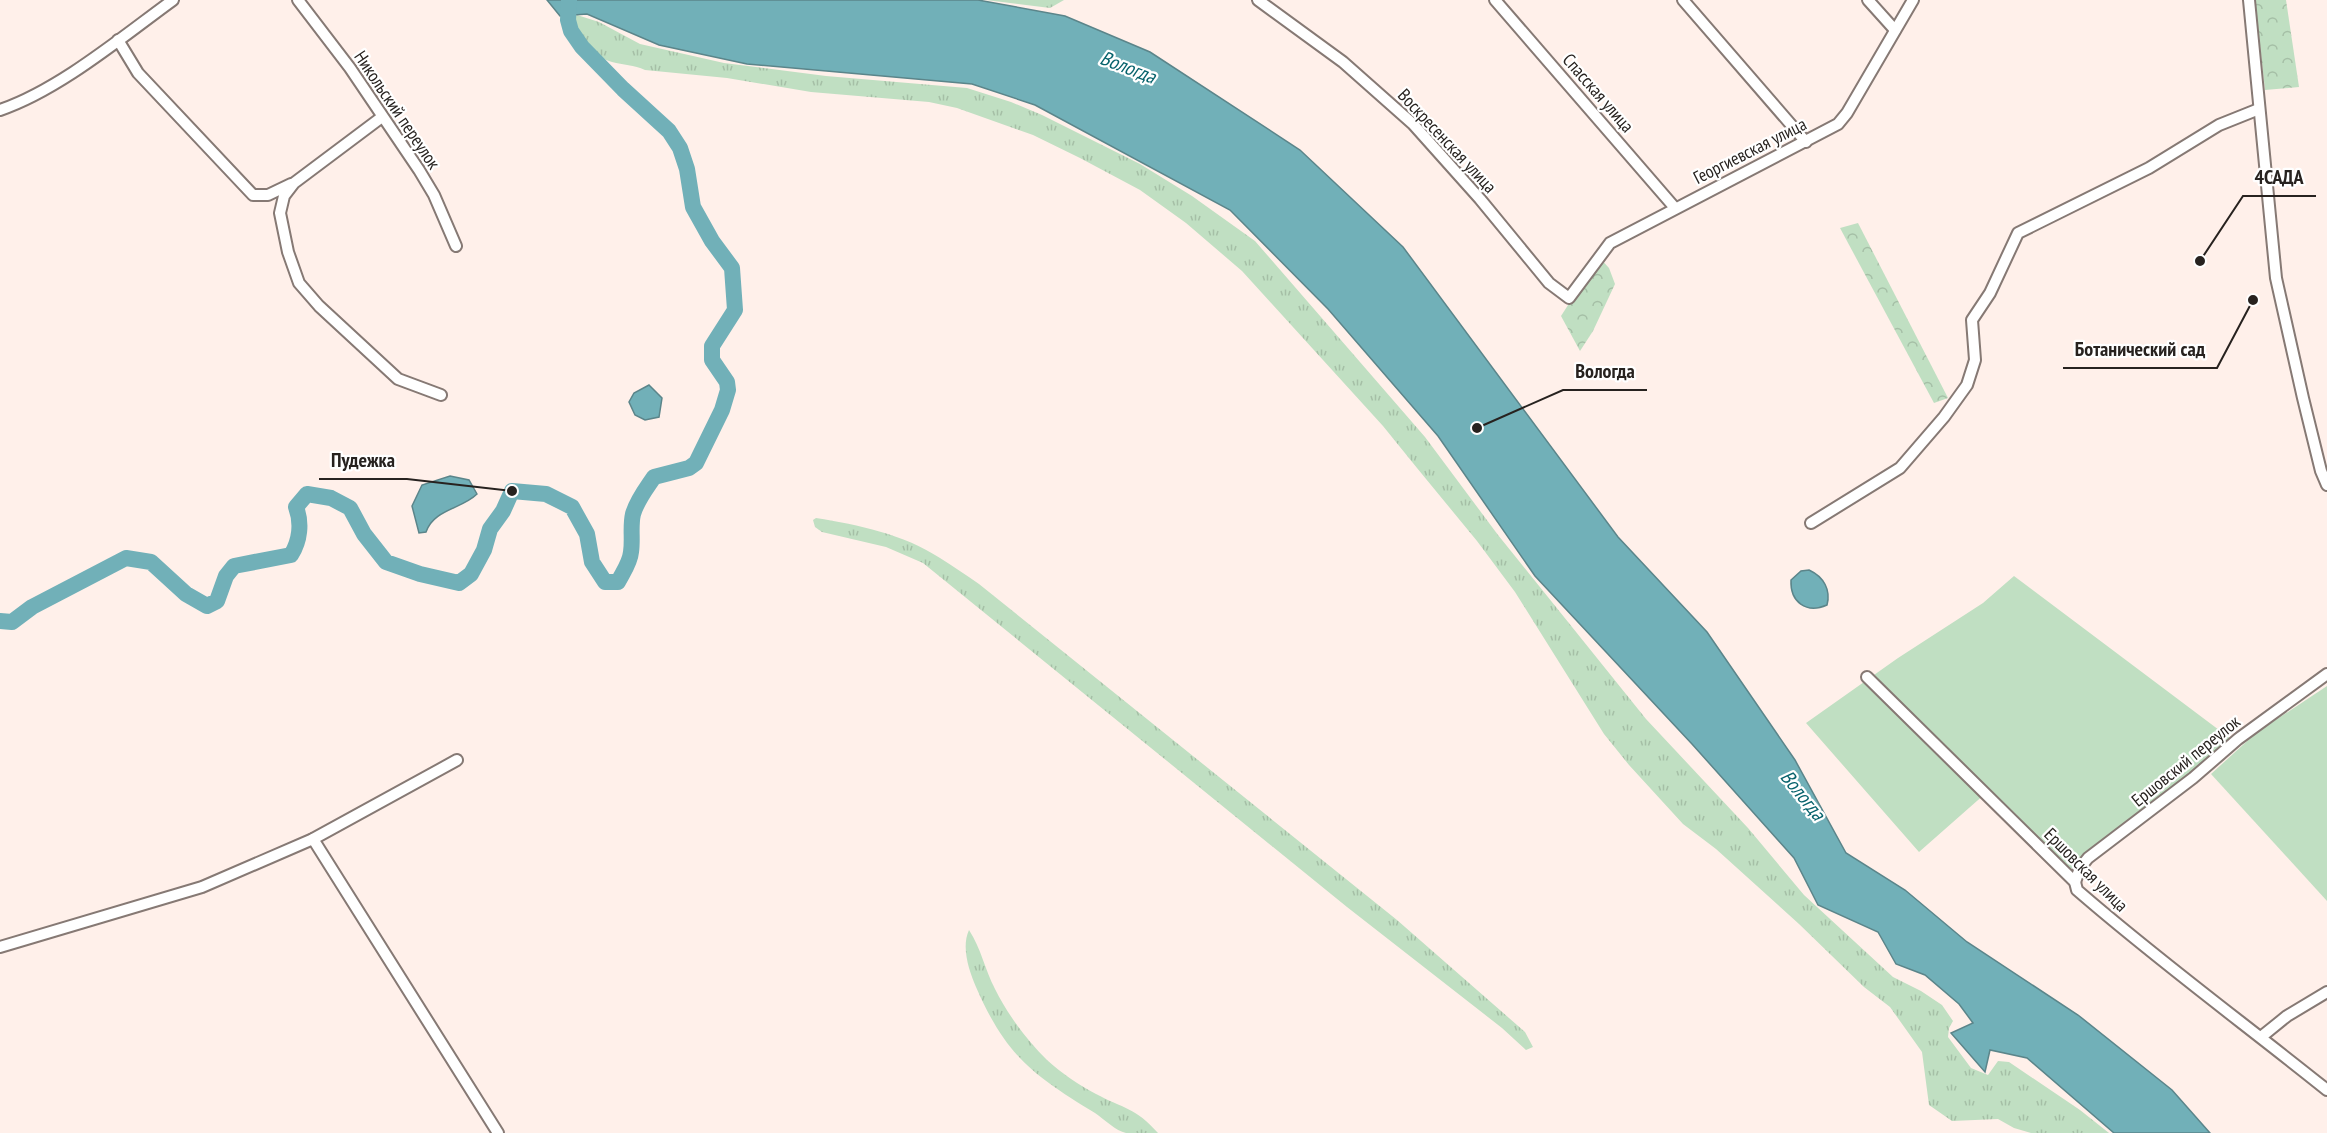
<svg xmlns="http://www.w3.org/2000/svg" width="2327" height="1133" viewBox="0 0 2327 1133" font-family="'PT Sans Narrow',sans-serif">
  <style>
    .grass { fill: url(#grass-tufts) }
    .forest { fill: url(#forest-crowns) }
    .garden { fill: #c0dfc2 }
    .water { fill: #71b0b8; stroke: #5b858a; stroke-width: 1.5 }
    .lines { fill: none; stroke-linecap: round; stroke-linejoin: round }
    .river { stroke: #71b0b8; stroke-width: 16 }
    .street-casing { stroke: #867974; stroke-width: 14 }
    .street { stroke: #fff; stroke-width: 10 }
    .labels { text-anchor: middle; stroke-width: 4.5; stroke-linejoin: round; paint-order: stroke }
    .street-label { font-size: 18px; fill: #27221f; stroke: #fff }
    .water-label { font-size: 20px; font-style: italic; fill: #06626c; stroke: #fff }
    .leader { fill: none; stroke: #27221f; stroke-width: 2 }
    .callout-dot { fill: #27221f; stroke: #fff; stroke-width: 2 }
    .callout-label { font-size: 20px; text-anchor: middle; font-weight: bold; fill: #27221f; stroke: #fff; stroke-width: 4.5; stroke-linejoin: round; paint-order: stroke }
  </style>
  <defs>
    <pattern id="grass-tufts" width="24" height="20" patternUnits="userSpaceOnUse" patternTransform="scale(1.5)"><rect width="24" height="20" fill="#c0dfc2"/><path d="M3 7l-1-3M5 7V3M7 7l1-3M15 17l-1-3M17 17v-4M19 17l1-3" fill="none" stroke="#a5bfa6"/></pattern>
    <pattern id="forest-crowns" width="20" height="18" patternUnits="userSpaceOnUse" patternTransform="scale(1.5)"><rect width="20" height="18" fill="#c0dfc2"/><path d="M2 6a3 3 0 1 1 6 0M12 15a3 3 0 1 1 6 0" fill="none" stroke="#a5bfa6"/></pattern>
  </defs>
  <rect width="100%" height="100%" fill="#fff0ea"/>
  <g class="grass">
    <path d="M986 0H1064L1050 8Z"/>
    <path d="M577 15 599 22 640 44 724 63 826 76 967 88 1011 102 1042 115 1140 164 1192 196 1255 241 1425 437 1498 535 1646 719 1748 828 1804 895 1893 977 1921 991 1942 1005 1953 1021 1949 1028 1948 1037 1971 1068 1988 1075 1998 1061 2009 1062 2080 1110 2109 1133H2031L2014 1128 1998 1119 1952 1121 1929 1105 1922 1052 1890 1007 1864 987 1799 924 1716 849 1683 824 1629 765 1604 734 1515 592 1477 541 1417 468 1383 426 1242 271 1186 223 1140 190 1080 158 1033 135 957 108 929 102 811 92 727 78 645 70C634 65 623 65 612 62 596 58 576 37 572 21Z"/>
    <path d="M816 518C859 525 903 534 940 558 953 566 966 575 979 584L1397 920 1525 1032 1533 1047 1526 1050 1502 1028 1347 907 923 563 886 547 822 532 815 527 813 520Z"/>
    <path d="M969 930C981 948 985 970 995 989 1008 1015 1026 1039 1047 1060 1061 1073 1079 1085 1096 1094 1124 1109 1135 1107 1158 1133 1148 1133 1136 1133 1126 1133 1116 1131 1104 1119 1095 1113 1033 1075 1006 1056 976 987 969 971 961 947 969 930Z"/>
  </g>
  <g class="forest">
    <path d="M2255 0H2286L2299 87 2265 90Z"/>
    <path d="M1858 223 1948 398 1934 403 1840 228Z"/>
    <path d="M1599 257 1609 268 1615 284 1593 331 1580 351 1561 316Z"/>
  </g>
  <g class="garden">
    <path d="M2014 576 2231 739 2174 788 2070 870 1986 793 1919 852 1806 723 1898 658 1983 603Z"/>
    <path d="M2327 686V901L2211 774 2256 733Z"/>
  </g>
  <g class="water">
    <path d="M547 0H978L1065 16 1150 52 1300 150 1403 247 1618 537 1707 632 1795 760 1846 853 1905 890 1967 942 2078 1015 2172 1090 2210 1133H2114L2027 1058 1990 1050 1985 1072 1951 1033 1973 1023 1959 1004 1925 975 1896 964 1878 932 1818 905 1794 858 1692 744 1535 576 1438 436 1328 309 1230 210 1035 105 972 84 747 64 659 45 587 14 560 16Z"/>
    <path d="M649 385 662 398 659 417 645 420 635 415 629 402 634 393Z"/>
    <path d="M450 476 469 480 477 494C462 509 434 509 426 532L419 533 412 506 422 485Z"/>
    <path d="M1809 570C1824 577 1831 590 1827 605 1806 614 1790 602 1791 580L1801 571Z"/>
  </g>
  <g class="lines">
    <path class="river" d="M0 621 12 622 32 607 126 558 151 562 186 594 207 606 217 601 226 576 234 566 291 555C300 541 302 523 296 507L307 494 331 498 350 508 364 534 386 562 420 574 459 583 471 574 484 550 490 529 503 511 512 491 546 494 572 507 587 534 592 562 605 582H618C623 572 630 563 631 552 633 539 630 527 633 514 637 500 646 489 654 477L689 468 696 463 722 410 728 390 727 382 712 360V346L735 310 732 268 712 241 693 207 687 169 680 148 669 131 623 89 582 47 571 31 568 20 569 0"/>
    <defs>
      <g id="street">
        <path d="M298 0 350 68 419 170 434 195 456 246"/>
        <path d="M1258 0 1343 62 1413 124 1480 199 1549 283 1569 298 1610 243 1838 124 1847 113 1913 0"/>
        <path d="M1495 0 1675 208"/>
        <path d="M1683 0 1806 142"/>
        <path d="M1868 0 1895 30"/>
        <path d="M2249 0 2276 278 2303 398 2321 471 2327 485"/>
        <path d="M118 40 138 73 253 195H268L291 184"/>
        <path d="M0 110C59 90 122 37 173 0"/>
        <path d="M382 117 294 183 284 196 280 213 288 252 299 283 319 306 398 379 441 395"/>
        <path d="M1811 523 1900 468 1944 417 1967 385 1975 360 1972 320 1990 293 2018 233 2149 168 2219 125 2259 109"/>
        <path d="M1867 677 2075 882 2077 890 2084 896C2163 964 2246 1025 2327 1090"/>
        <path d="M313 839 498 1133"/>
        <path d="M2075 882 2080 868 2088 858 2193 778 2238 739 2327 674"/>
        <path d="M0 947 202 887 313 839 457 760"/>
        <path d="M2261 1037 2287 1016 2327 992"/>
      </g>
    </defs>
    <use href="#street" class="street-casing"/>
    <use href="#street" class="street"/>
  </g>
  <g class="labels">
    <g class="street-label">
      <text transform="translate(1598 93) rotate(49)" y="6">Спасская улица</text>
      <text transform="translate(397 110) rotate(56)" y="6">Никольский переулок</text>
      <text transform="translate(1447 141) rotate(47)" y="6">Воскресенская улица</text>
      <text transform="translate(1750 151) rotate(-27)" y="6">Георгиевская улица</text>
      <text transform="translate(2186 761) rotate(-39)" y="6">Ершовский переулок</text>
      <text transform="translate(2086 870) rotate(45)" y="6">Ершовская улица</text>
    </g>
    <g class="water-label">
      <text transform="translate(1128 67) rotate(21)" y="7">Вологда</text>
      <text transform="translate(1803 795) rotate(51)" y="7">Вологда</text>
    </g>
  </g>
  <path class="leader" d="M2200 261L2243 196H2316M2253 300L2217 368H2063M1477 428L1563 390H1647M512 491L407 479H319"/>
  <g class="callout-dot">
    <circle cx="2200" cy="261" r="6"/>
    <circle cx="2253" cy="300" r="6"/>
    <circle cx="1477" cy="428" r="6"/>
    <circle cx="512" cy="491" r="6"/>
  </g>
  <g class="callout-label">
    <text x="2279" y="184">4САДА</text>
    <text x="2140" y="356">Ботанический сад</text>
    <text x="1605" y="378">Вологда</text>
    <text x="363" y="467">Пудежка</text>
  </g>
</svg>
